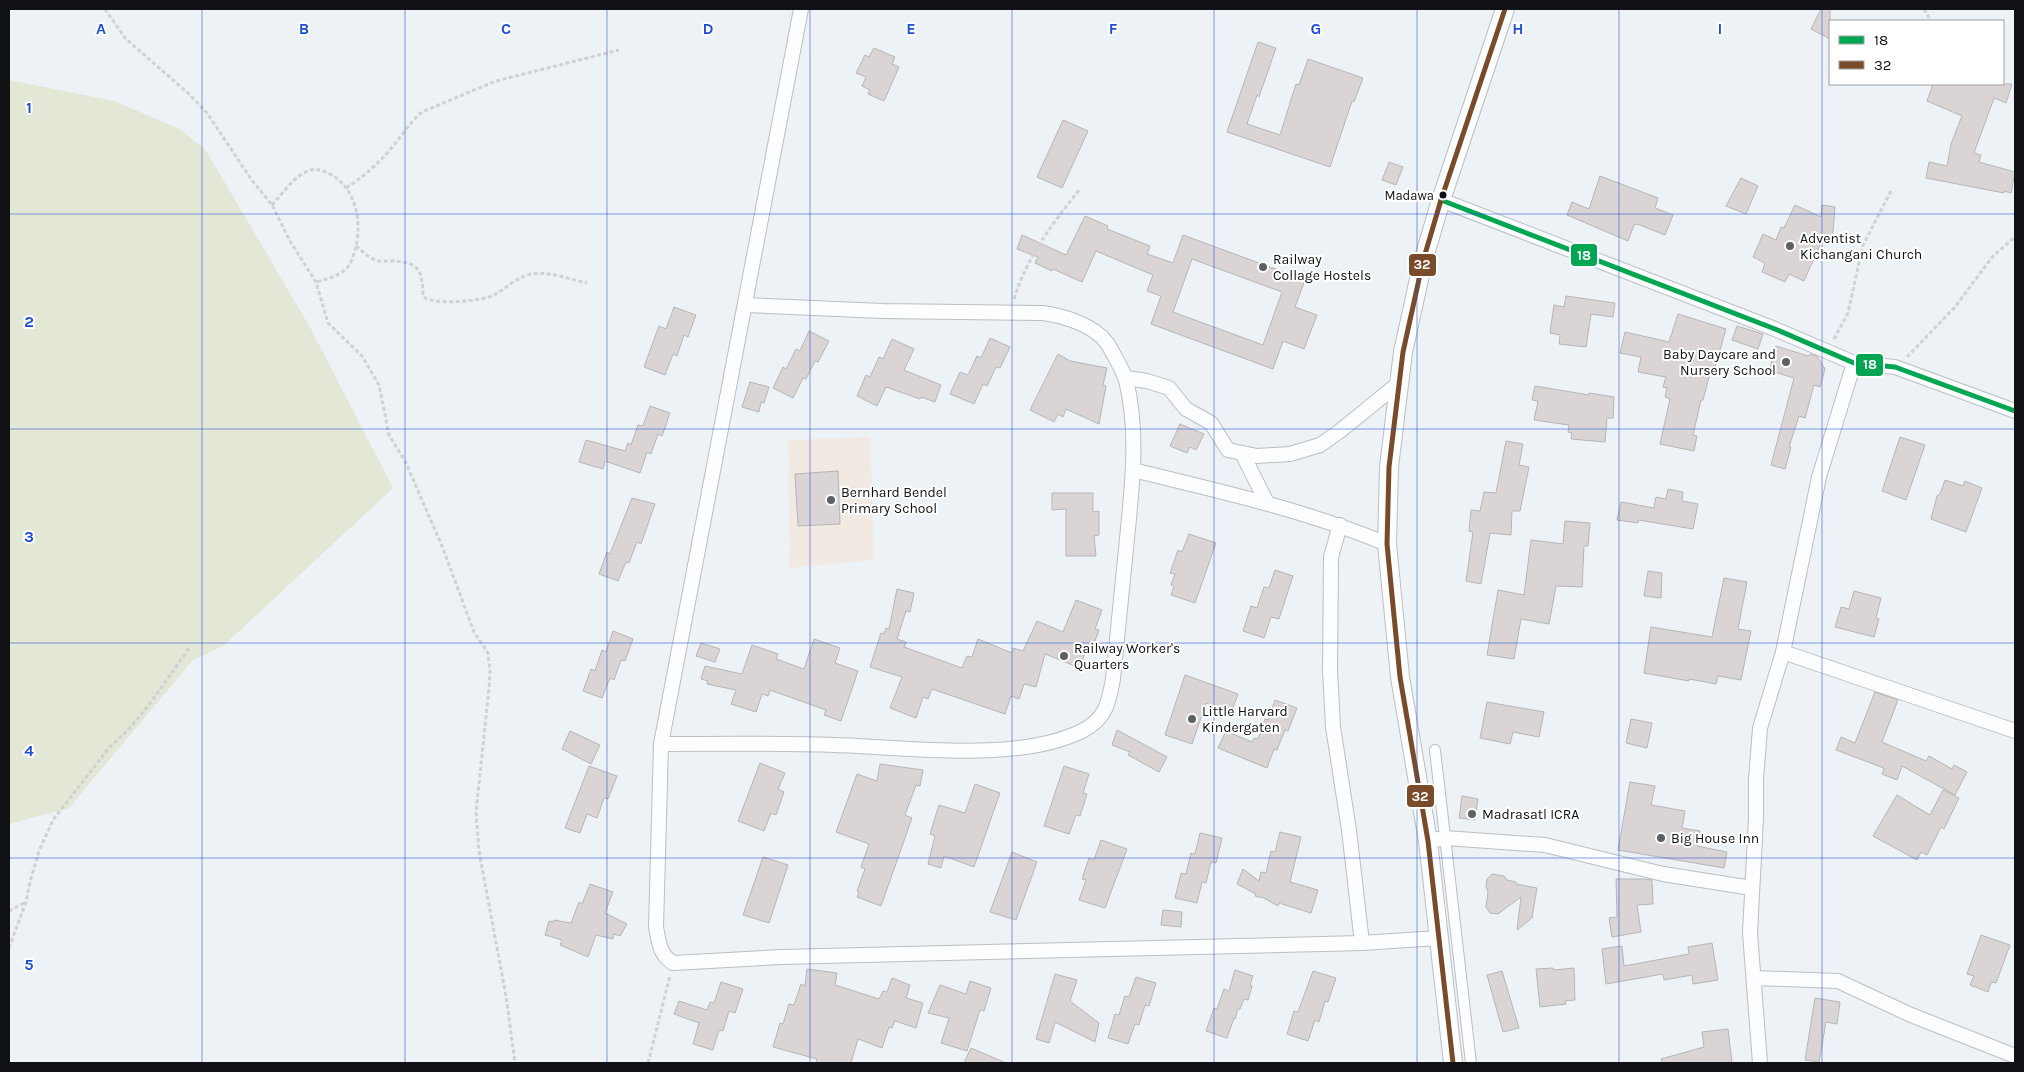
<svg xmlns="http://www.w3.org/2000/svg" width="2024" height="1072" viewBox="0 0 2024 1072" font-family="Karla,sans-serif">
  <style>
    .education { fill: #f2e9e3 }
    .green { fill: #e2e7d6 }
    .building { fill: #dad5d4; stroke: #b5b5b7; fill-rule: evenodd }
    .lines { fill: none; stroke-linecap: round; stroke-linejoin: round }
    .pedestrian-casing { stroke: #bbbec3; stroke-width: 12 }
    .minor-casing { stroke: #bbbec3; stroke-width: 16 }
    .tertiary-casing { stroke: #bbbec3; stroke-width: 20 }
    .path { stroke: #d0d1d2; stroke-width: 3; stroke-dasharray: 4 2.5; stroke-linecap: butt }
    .pedestrian { stroke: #fcfdfe; stroke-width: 10 }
    .minor { stroke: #fcfdfe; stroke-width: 14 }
    .tertiary { stroke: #fcfdfe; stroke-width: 18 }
    .bus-1-casing { stroke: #fff; stroke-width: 9 }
    .bus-2-casing { stroke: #fff; stroke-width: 9 }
    .bus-1 { stroke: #00a651; stroke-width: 5 }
    .bus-2 { stroke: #7a4b2a; stroke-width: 5 }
    .grid { fill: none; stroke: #1d4ed8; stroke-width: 1; stroke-opacity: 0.55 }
    .bus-dot { fill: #0f1115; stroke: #fff; stroke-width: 2 }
    .poi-dot { fill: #5d6064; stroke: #fff; stroke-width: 2 }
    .labels { text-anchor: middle; stroke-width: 4; stroke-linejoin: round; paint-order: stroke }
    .bus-label { font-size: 13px; fill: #0f1115; stroke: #fff; text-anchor: end }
    .poi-label { font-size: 14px; fill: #0f1115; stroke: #fff; text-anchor: start }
    .grid-label { font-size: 16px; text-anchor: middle; font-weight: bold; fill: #1d4ed8; stroke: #fff; stroke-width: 4; stroke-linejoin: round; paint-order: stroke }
    .line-badge { stroke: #fff; stroke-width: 2 }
    .badge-label { font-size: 14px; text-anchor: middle; font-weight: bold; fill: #fff }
  </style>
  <rect width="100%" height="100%" fill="#edf2f7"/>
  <path class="education" d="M870 437 874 560 790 568 788 440Z"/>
  <path class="green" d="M9 80 114 101 180 129 205 149 311 329 393 488 223 646 192 661 69 808 9 824Z"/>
  <g class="building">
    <path d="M1821 9H1830V39L1811 29Z"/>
    <path d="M1258 42 1276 48 1259 97 1257 95 1247 124 1280 135 1296 84 1299 85 1308 59 1363 78 1354 102 1352 101 1330 167 1227 132Z"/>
    <path d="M874 48 895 57 892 64 899 67 884 101 868 94 870 90 862 86 866 77 856 73 865 55 869 57Z"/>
    <path d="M1933 84H2012L2006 103 1994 98 1974 153 1981 155 1979 162 2015 172 2011 193 2004 191V193L1926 178 1929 162 1947 166 1951 144 1962 116 1927 101Z"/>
    <path d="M1063 120 1088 131 1062 188 1037 177Z"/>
    <path d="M1389 162 1403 167 1396 185 1382 180Z"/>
    <path d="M1600 176 1658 198 1655 208 1673 215 1665 235 1637 224 1634 225 1628 241 1567 215 1572 202 1589 209Z"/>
    <path d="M1741 178 1758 186 1746 214 1726 206Z"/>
    <path d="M1795 205 1821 217 1822 205 1835 207 1832 243H1821L1804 281 1789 274 1785 282 1762 272 1765 263 1753 257 1763 234 1776 240 1781 227 1784 228Z"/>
    <path d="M1085 216 1108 226 1107 229 1150 246 1147 254 1173 263 1183 235 1305 280 1295 307 1317 315 1304 349 1283 341 1273 369 1151 324 1161 296 1147 291 1153 275 1096 251 1082 282 1053 269 1052 271 1035 263 1038 257 1017 249 1022 235 1066 255ZM1192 259 1282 292 1263 345 1173 312Z"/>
    <path d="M1566 296 1615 303 1613 317 1591 314 1586 347 1559 344 1560 335 1550 333 1554 305 1564 307Z"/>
    <path d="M674 307 696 315 688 337 684 335 677 356 673 354 665 375 644 367 659 326 666 329Z"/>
    <path d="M1678 314 1726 329 1714 371 1711 370 1703 400H1701L1693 435 1697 436 1694 451 1660 444 1670 399 1665 397 1667 388 1663 387 1666 377 1638 372 1641 357 1620 353 1625 332 1669 342Z"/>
    <path d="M1737 326 1763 334 1758 349 1732 340Z"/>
    <path d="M809 331 829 341 818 362 815 361 806 379 803 378 793 398 773 388 783 367 786 369 796 349 800 351Z"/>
    <path d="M990 338 1010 347 1000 368 996 367 987 386 983 384 974 404 950 394 960 372 968 375 977 356 981 358Z"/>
    <path d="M892 339 914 349 904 370 941 385 935 402 921 397 920 399 886 387 877 406 857 396 866 375 870 377 879 357 883 359Z"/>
    <path d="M1776 346 1808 356 1810 354 1817 356 1825 369 1820 387 1814 385 1805 418 1799 416 1789 447H1791L1785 469 1771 465 1794 378 1774 372 1775 369 1770 367Z"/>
    <path d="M1058 354 1070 361 1107 368 1103 385 1106 386 1099 424 1066 409 1063 417 1058 414 1054 422 1030 410Z"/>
    <path d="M750 382 769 387 764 403 761 402 759 412 742 407Z"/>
    <path d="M1535 386 1589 395V393L1614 397 1613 418H1607L1605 442 1571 439 1572 433 1568 432 1569 425 1534 420 1538 401 1532 400Z"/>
    <path d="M650 406 670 413 662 436 658 434 651 454 647 452 640 473 605 461 603 469 579 462 586 440 625 451 628 443 631 445 638 425 643 426Z"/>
    <path d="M1180 424 1204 434 1196 450 1190 447 1187 453 1170 446Z"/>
    <path d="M1900 437 1925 445 1906 500 1882 491Z"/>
    <path d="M1506 441 1523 444 1519 465 1529 467 1520 511H1512L1511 535 1490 533 1481 584 1466 581 1473 532 1469 531 1471 510 1480 511 1484 492 1496 493Z"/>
    <path d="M838 471 840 524 798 526 795 474Z"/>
    <path d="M1945 480 1963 486 1965 481 1982 488 1966 532 1931 519 1937 496 1940 494Z"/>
    <path d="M1668 489 1683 492 1682 501 1698 504 1693 529 1638 520V523L1617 520 1621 502 1654 508 1656 497 1666 499Z"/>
    <path d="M1052 493H1093V512L1099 511V535L1094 536 1096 556H1066V509L1052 510Z"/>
    <path d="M632 498 655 504 641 544 637 542 629 563 626 562 618 581 599 574 607 552 610 554Z"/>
    <path d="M1565 521 1590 523 1588 546H1584L1582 587 1556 586 1549 624 1521 619 1514 659 1487 655 1498 590 1524 595 1531 540 1563 544Z"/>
    <path d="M1189 534 1216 543 1195 603 1171 595 1174 586 1171 585 1175 574 1170 573 1178 550 1182 552Z"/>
    <path d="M1275 570 1293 576 1279 619 1271 617 1264 638 1243 631 1251 606 1257 608 1264 587 1269 588Z"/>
    <path d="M1648 571 1662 573 1661 598 1644 596Z"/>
    <path d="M1724 578 1747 582 1738 629 1751 631 1741 680 1718 676 1716 684 1689 679V681L1644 673 1651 627 1712 637Z"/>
    <path d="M897 589 914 593 910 612 906 611 897 639 906 642 904 647 962 668 967 656 972 657 978 639 1012 653 1013 648 1023 651 1037 621 1063 632 1076 600 1102 610 1095 629 1099 630 1091 652 1086 650 1080 668 1045 654 1036 687 1024 684 1019 699 1011 696 1005 714 932 689 928 699 923 697 916 718 890 708 902 677 870 667 881 633 884 634 886 628 889 629Z"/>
    <path d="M1854 591 1881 598 1876 618 1879 619 1874 637 1835 627 1841 607 1849 609Z"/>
    <path d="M613 631 633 639 625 661 621 660 614 680 610 678 602 698 583 691 591 669 595 671 602 650 606 652Z"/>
    <path d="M814 639 840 648 835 663 858 671 841 721 824 715 826 710 770 690 768 696 762 694 756 712 731 704 736 690 707 684 708 681 701 679 705 666 742 674 752 645 778 654 776 659 804 669Z"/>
    <path d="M701 643 720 649 715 662 696 656Z"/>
    <path d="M1185 675 1238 694 1231 713 1206 703 1192 744 1165 735Z"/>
    <path d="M1875 692 1898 700 1882 742 1926 761 1929 756 1952 769 1954 765 1967 772 1955 795 1902 766 1897 780 1882 774 1884 768 1836 750 1841 737 1855 743Z"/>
    <path d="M1275 700 1297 708 1288 731 1285 730 1277 750 1274 749 1267 768 1218 748 1226 731 1252 742 1254 738 1258 739 1265 719 1268 720Z"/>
    <path d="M1487 702 1544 712 1539 737 1513 732 1510 744 1480 738Z"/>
    <path d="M1631 719 1652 723 1647 748 1626 743Z"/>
    <path d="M1117 730 1167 757 1159 772 1128 755 1130 752 1112 745Z"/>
    <path d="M570 731 600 745 591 764 562 749Z"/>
    <path d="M760 763 785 773 778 789 784 792 776 815 771 813 764 831 738 821Z"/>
    <path d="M880 764 923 770 920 786 916 785 905 815 912 818 881 906 857 897 859 892 857 891 865 869 861 867 869 844 836 832 857 774 877 781Z"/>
    <path d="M589 766 617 776 608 799 604 798 597 818 587 814 580 833 565 828Z"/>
    <path d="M1064 766 1089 774 1083 793 1087 794 1080 816 1076 815 1069 834 1044 826Z"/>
    <path d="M1630 782 1655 786 1651 805 1685 811 1682 828 1700 831 1697 846 1727 852 1724 868 1618 850Z"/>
    <path d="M975 784 1000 793 974 867 944 856 941 868 928 864 935 836 930 834 939 805 965 813Z"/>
    <path d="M1943 790 1959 798 1944 829 1941 827 1927 855 1921 852 1917 860 1873 836 1897 795 1930 815Z"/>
    <path d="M1462 796 1478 799 1475 820 1459 818Z"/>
    <path d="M1280 832 1301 837 1290 882 1318 890 1311 913 1282 904V903L1280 902 1278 906 1264 898 1255 896 1256 894 1237 884 1243 869 1259 881 1261 872 1266 873 1271 851 1275 852Z"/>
    <path d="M1200 833 1222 838 1216 863 1211 862 1206 883 1202 882 1197 903 1175 898 1181 873 1186 874 1191 853 1195 854Z"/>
    <path d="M1101 840 1127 849 1105 908 1079 900 1086 880 1082 879 1089 858 1094 860Z"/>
    <path d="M1012 852 1037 862 1016 920 990 912Z"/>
    <path d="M763 857 788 865 769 923 743 915Z"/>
    <path d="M1492 874 1504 876 1507 880 1516 882V884L1537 888 1532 918 1517 930 1521 897 1498 914 1490 913 1486 907 1488 892 1486 886 1487 879Z"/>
    <path d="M1616 879H1645L1652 880 1653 904 1637 905 1641 932 1612 937 1609 918 1617 917Z"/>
    <path d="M590 884 613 892 605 913 627 924 620 936 614 934 613 939 596 935 588 957 560 945 562 940 545 935 549 921 553 922 554 920 571 923 579 902 582 904Z"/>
    <path d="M1163 910 1182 912 1181 927 1161 925Z"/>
    <path d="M1981 935 2010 945 1996 983 1991 982 1988 992 1970 985 1974 976 1967 974Z"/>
    <path d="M1712 943 1718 980 1693 984 1692 975 1664 980 1663 974 1606 984 1602 949 1622 946 1624 966 1689 954 1688 947Z"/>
    <path d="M1553 968V970L1574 968 1575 1000 1565 1001 1566 1004 1540 1007 1536 969Z"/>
    <path d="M807 969 837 973 835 985 879 999 883 991 887 992 892 978 910 985 906 998 923 1003 916 1028 895 1021 892 1028 889 1027 882 1048 858 1039 851 1063H816L817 1059 773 1047 780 1023 783 1024 789 1004 794 1005 801 984 805 986Z"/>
    <path d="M1235 970 1253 976 1250 985 1252 986 1248 1000 1244 999 1240 1009H1238L1235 1019 1234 1018 1227 1038 1206 1031 1214 1008 1217 1009 1224 989 1229 991Z"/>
    <path d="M1313 971 1336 978 1328 1002 1325 1001 1319 1022 1315 1020 1308 1041 1287 1034 1294 1011 1298 1012Z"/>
    <path d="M1502 971 1519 1028 1503 1032 1487 975Z"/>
    <path d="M1055 974 1077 980 1070 1001 1099 1023 1095 1042 1055 1022 1049 1043 1036 1039Z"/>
    <path d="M1136 977 1156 983 1149 1006 1145 1005 1139 1025 1135 1024 1128 1044 1108 1038 1115 1014 1119 1015 1125 996 1129 997Z"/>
    <path d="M970 981 991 988 984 1011 980 1010 967 1051 941 1043 949 1018 928 1013 940 985 966 994Z"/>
    <path d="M721 982 743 989 735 1013 729 1011 723 1031 719 1030 713 1050 693 1044 699 1023 674 1014 679 1001 707 1010 710 1002 714 1003Z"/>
    <path d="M1815 998 1840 1002 1837 1024 1826 1022 1819 1062 1805 1060Z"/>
    <path d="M1728 1029 1732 1063H1662L1661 1059 1704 1047 1702 1032Z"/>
    <path d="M971 1048 1006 1063H964Z"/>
  </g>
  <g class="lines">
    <defs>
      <path id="pedestrian" d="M1435 750 1471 1063"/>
      <g id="minor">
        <path d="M801 9 661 744 656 927C659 942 659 954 673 963L781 957 1362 943 1438 938"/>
        <path d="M1441 200 1775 329 1854 363 1895 367 2015 411"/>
        <path d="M1126 378 1147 381 1169 388 1186 409 1211 423 1228 450 1257 456 1290 454 1320 445 1340 431 1399 383"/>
        <path d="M1242 453 1267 503"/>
        <path d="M1133 470C1219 491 1305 510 1387 544"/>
        <path d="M1340 525 1331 557 1330 671 1333 727 1349 830 1362 943"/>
        <path d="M1783 652 2015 731"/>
        <path d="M661 744C719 744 777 743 835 745 907 747 1017 763 1082 731 1106 719 1109 702 1113 679 1118 632 1122 585 1127 539 1132 486 1139 433 1126 380 1124 373 1112 351 1107 343 1094 325 1064 316 1043 313L882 311 746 305"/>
        <path d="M1428 841 1445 838 1545 845 1663 874 1752 888"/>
        <path d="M1755 978 1838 981 1911 1015 2015 1056"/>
        <path d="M1760 1063 1750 933 1756 818V779L1760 728 1783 652 1819 477 1854 363"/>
      </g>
      <path id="tertiary" d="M1453 1063 1428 841 1400 677 1387 544 1389 467 1403 352 1423 261 1441 200 1505 9"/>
    </defs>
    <use href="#pedestrian" class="pedestrian-casing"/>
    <use href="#minor" class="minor-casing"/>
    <use href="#tertiary" class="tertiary-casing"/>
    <g class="path">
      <path d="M105 9 125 38 189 94 207 113 251 179 272 205 290 241 316 282 328 323 362 356 379 385 389 435 405 461 442 546 474 632 488 653 490 671 489 688 476 812 479 851 506 996 515 1063"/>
      <path d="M1924 9 1931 21"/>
      <path d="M346 188C365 176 380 162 394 145 403 134 411 121 422 112L496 81 619 50"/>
      <path d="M272 205C283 193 293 177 308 171 315 168 319 170 326 172 356 185 363 222 355 250 353 256 351 264 347 268 339 276 327 279 316 282"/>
      <path d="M356 246C362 251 368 257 375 260 379 262 385 261 390 261 418 261 423 270 423 296 431 306 483 301 494 295 505 289 519 276 531 274 550 271 569 279 587 283"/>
      <path d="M1014 299C1028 255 1052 224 1080 189"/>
      <path d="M1834 339 1848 313 1863 245 1892 189"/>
      <path d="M1907 357 1955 307 1993 256 2015 237"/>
      <path d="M9 911 26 902"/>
      <path d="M9 948 26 902 30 882 39 851 53 820 108 749 128 730 148 706 190 647"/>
      <path d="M648 1063 670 976"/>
    </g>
    <use href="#pedestrian" class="pedestrian"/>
    <use href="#minor" class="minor"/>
    <use href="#tertiary" class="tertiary"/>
    <defs>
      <path id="bus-1" d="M1441 200 1775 329 1854 363 1895 367 2015 411"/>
      <path id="bus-2" d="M1453 1063 1428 841 1400 677 1387 544 1389 467 1403 352 1423 261 1441 200 1505 9"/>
    </defs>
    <use href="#bus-1" class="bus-1-casing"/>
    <use href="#bus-2" class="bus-2-casing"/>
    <use href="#bus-1" class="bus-1"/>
    <use href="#bus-2" class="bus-2"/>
  </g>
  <path class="grid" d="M202 9V1063M405 9V1063M607 9V1063M810 9V1063M1012 9V1063M1214 9V1063M1417 9V1063M1619 9V1063M1822 9V1063M9 214H2015M9 429H2015M9 643H2015M9 858H2015"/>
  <circle class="bus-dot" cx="1443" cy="195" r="4.5"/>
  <g class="poi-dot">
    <circle cx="1790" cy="246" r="5"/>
    <circle cx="1263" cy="267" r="5"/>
    <circle cx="1786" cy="362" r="5"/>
    <circle cx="831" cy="500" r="5"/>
    <circle cx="1064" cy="656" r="5"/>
    <circle cx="1192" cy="719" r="5"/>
    <circle cx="1472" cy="814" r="5"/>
    <circle cx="1661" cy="838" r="5"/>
  </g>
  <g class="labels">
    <g class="bus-label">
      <text x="1434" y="200">Madawa</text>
    </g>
    <g class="poi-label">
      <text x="1800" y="243">Adventist<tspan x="1800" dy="16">Kichangani Church</tspan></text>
      <text x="1273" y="264">Railway<tspan x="1273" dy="16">Collage Hostels</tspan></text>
      <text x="1776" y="359" text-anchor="end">Baby Daycare and<tspan x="1776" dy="16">Nursery School</tspan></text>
      <text x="841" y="497">Bernhard Bendel<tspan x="841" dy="16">Primary School</tspan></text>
      <text x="1074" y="653">Railway Worker's<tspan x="1074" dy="16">Quarters</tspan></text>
      <text x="1202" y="716">Little Harvard<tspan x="1202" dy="16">Kindergaten</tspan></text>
      <text x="1482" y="819">Madrasatl ICRA</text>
      <text x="1671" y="843">Big House Inn</text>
    </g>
  </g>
  <g class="grid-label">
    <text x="101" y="34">A</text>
    <text x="304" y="34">B</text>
    <text x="506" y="34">C</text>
    <text x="708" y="34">D</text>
    <text x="911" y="34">E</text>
    <text x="1113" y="34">F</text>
    <text x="1316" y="34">G</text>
    <text x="1518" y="34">H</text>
    <text x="1720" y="34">I</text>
    <text x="29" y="113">1</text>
    <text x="29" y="327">2</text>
    <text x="29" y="542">3</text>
    <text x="29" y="756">4</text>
    <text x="29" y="970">5</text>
  </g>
  <g class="line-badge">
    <rect x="1570" y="243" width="28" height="24" rx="5" fill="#00a651"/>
    <rect x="1408" y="253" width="29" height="24" rx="5" fill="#7a4b2a"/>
    <rect x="1855" y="353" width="29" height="24" rx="5" fill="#00a651"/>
    <rect x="1406" y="784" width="29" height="24" rx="5" fill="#7a4b2a"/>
  </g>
  <g class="badge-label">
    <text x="1584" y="260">18</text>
    <text x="1422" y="269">32</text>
    <text x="1870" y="369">18</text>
    <text x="1420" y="801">32</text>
  </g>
  <rect width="2024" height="1072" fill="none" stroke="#0f1115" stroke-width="20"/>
  <rect x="1829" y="20" width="175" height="65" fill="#ffffff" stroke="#9fa0a1"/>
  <rect x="1839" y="36" width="25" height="8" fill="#00a651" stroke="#9fa0a1"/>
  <text x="1874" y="45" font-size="15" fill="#0f1115">18</text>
  <rect x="1839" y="61" width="25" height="8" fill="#7a4b2a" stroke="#9fa0a1"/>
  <text x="1874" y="70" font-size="15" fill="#0f1115">32</text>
</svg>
